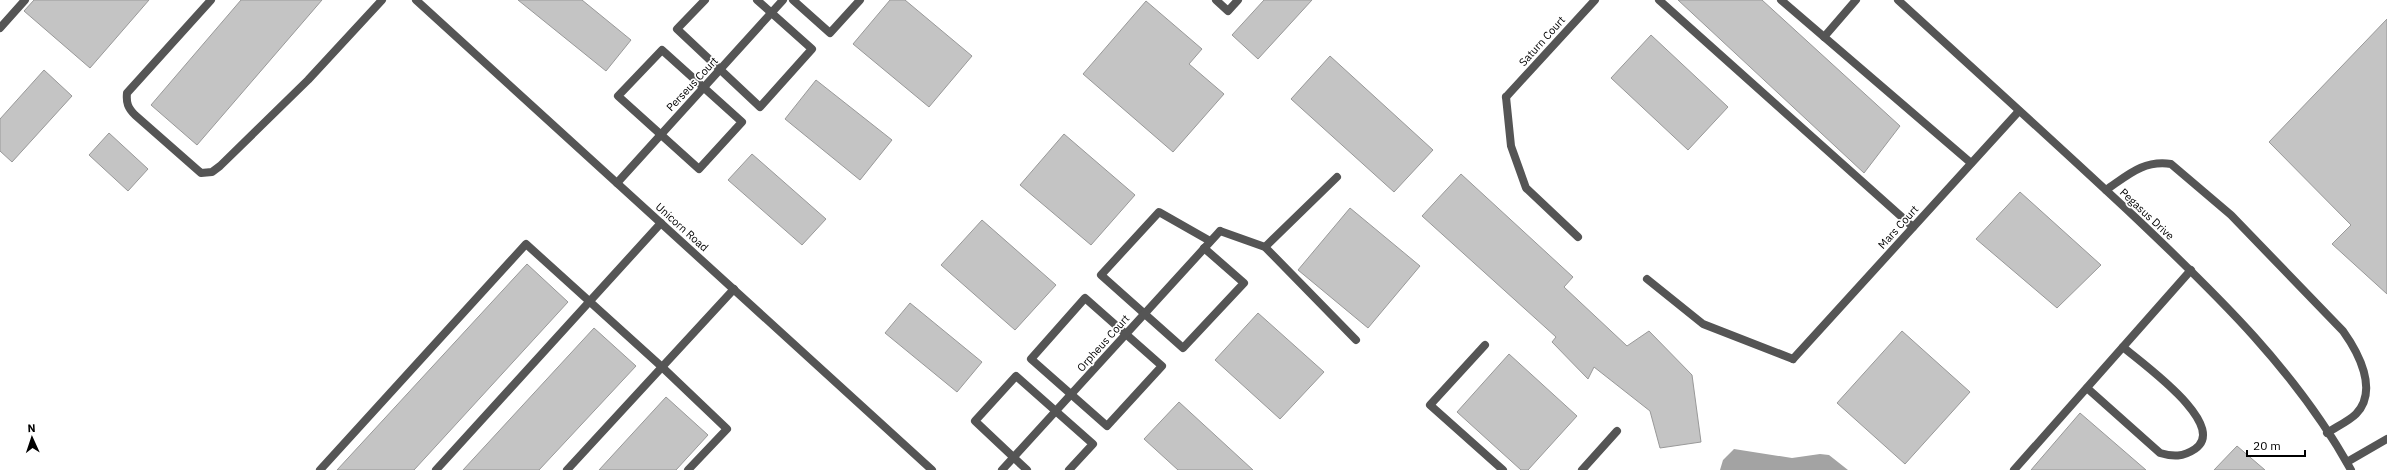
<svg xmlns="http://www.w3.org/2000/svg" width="2387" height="470" viewBox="0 0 2387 470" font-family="'IBM Plex Sans',sans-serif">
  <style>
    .water { fill: #a3a3a3 }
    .building { fill: #c4c4c4; stroke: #999 }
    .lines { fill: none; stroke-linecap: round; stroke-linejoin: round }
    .service { stroke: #555; stroke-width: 8 }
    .minor { stroke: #555; stroke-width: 8 }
    .tertiary { stroke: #555; stroke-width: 8 }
    .labels { text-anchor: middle; stroke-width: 3.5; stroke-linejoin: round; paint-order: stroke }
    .street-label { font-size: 11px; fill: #000; stroke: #fff }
  </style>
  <rect width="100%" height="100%" fill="#fff"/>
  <path class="water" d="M1734 449 1792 458 1820 454 1829 455 1848 470H1720L1723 460Z"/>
  <g class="building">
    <path d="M34 0H149L90 68 24 11Z"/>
    <path d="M241 0H322L197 145 151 105Z"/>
    <path d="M518 0H582L631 40 606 71Z"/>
    <path d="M890 0H905L972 56 929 107 853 44Z"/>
    <path d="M1264 0H1312L1258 59 1232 35Z"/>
    <path d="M1678 0H1762L1900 126 1864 173Z"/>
    <path d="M1146 1 1202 49 1189 64 1224 94 1173 152 1083 74Z"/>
    <path d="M2387 19V294L2332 244 2351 225 2269 142Z"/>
    <path d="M1651 35 1728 107 1688 150 1611 78Z"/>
    <path d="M1330 56 1433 150 1394 192 1291 99Z"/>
    <path d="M44 70 72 96 12 162 0 151V119Z"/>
    <path d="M816 80 892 140 860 180 785 119Z"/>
    <path d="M109 133 148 169 128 191 89 155Z"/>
    <path d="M1064 134 1135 195 1091 245 1020 185Z"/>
    <path d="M752 154 826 219 802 245 728 180Z"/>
    <path d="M1461 174 1573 277 1564 287 1627 346 1649 331 1692 375 1701 442 1660 448 1650 411 1594 367 1588 379 1552 342 1556 337 1422 216Z"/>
    <path d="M2020 192 2101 265 2057 308 1976 239Z"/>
    <path d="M1350 208 1420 266 1368 328 1298 270Z"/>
    <path d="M982 220 1056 285 1015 330 941 265Z"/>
    <path d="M527 264 568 302 414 470H337Z"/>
    <path d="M910 303 982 362 957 392 885 333Z"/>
    <path d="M1258 313 1324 372 1280 419 1215 360Z"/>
    <path d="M594 328 636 366 539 470H463Z"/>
    <path d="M1902 331 1970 392 1905 464 1837 403Z"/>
    <path d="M1509 354 1577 416 1528 470H1521L1457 412Z"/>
    <path d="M666 397 708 435 676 470H599Z"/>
    <path d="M1179 402 1253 470H1178L1144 439Z"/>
    <path d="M2080 413 2146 470H2031Z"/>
    <path d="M2237 446 2265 470H2214Z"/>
  </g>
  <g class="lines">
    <g class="service">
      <path d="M211 0 127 93C126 103 128 108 135 115L201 173 212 172 220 166 308 80 382 0"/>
      <path d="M705 0 677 29 760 107 812 49 757 0"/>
      <path d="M793 0 830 33 860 0"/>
      <path d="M1216 0 1228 11 1238 0"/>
      <path d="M1659 0 1913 227"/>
      <path d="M1781 0 1971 163"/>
      <path d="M0 28 25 0"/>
      <path d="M1824 37 1856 0"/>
      <path d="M662 50 742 122 699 169 618 96Z"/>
      <path d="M1506 97 1511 146 1526 188 1578 237"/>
      <path d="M2106 190C2128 175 2143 160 2171 164L2231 215 2343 331C2358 352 2379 390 2356 414 2349 421 2336 427 2327 433"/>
      <path d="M1220 231 1265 247 1356 340"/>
      <path d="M1265 247 1337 177"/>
      <path d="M1204 248 1244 283 1183 348 1101 275 1159 212 1210 241"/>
      <path d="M1647 279 1703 324 1793 359"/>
      <path d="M1085 298 1162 366 1107 426 1031 359Z"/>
      <path d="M1485 345 1430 405 1503 470"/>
      <path d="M2087 388 2160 453C2173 457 2183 457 2195 449 2230 425 2140 362 2123 347"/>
      <path d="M2347 462 2387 439"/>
      <path d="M320 470 526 244 662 367 727 429 688 470"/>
      <path d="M436 470 661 223"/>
      <path d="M567 470 734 289"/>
      <path d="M1027 470 975 421 1016 376 1093 444 1069 470"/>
      <path d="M1582 470 1617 431"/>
      <path d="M2014 470 2191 270"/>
    </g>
    <g class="minor">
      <path d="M416 0 932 470"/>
      <path d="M1506 97 1595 0"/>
      <path d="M617 183 783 0"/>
      <path d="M1793 359 2019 111"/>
      <path d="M1002 470 1220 231"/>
    </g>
    <path class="tertiary" d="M1898 0C1978 73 2059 146 2138 220 2217 295 2298 373 2351 470"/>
  </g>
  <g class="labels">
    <g class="street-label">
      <text transform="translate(1542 41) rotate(-48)" y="4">Saturn Court</text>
      <text transform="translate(692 84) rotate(-47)" y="4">Perseus Court</text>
      <text transform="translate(2147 214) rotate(43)" y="4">Pegasus Drive</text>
      <text transform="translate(682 227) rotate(42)" y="4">Unicorn Road</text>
      <text transform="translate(1898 227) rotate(-48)" y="4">Mars Court</text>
      <text transform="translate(1103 343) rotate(-48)" y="4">Orpheus Court</text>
    </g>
  </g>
  <g transform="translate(32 438) rotate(357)" stroke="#ffffff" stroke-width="3" paint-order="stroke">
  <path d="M0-3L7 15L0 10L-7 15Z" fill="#000000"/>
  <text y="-6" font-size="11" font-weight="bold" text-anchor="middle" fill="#000000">N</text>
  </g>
  <path d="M2247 450v6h58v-6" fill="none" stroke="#000000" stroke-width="2"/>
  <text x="2253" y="450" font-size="12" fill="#000000" stroke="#ffffff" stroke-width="3" paint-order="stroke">20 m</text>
</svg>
